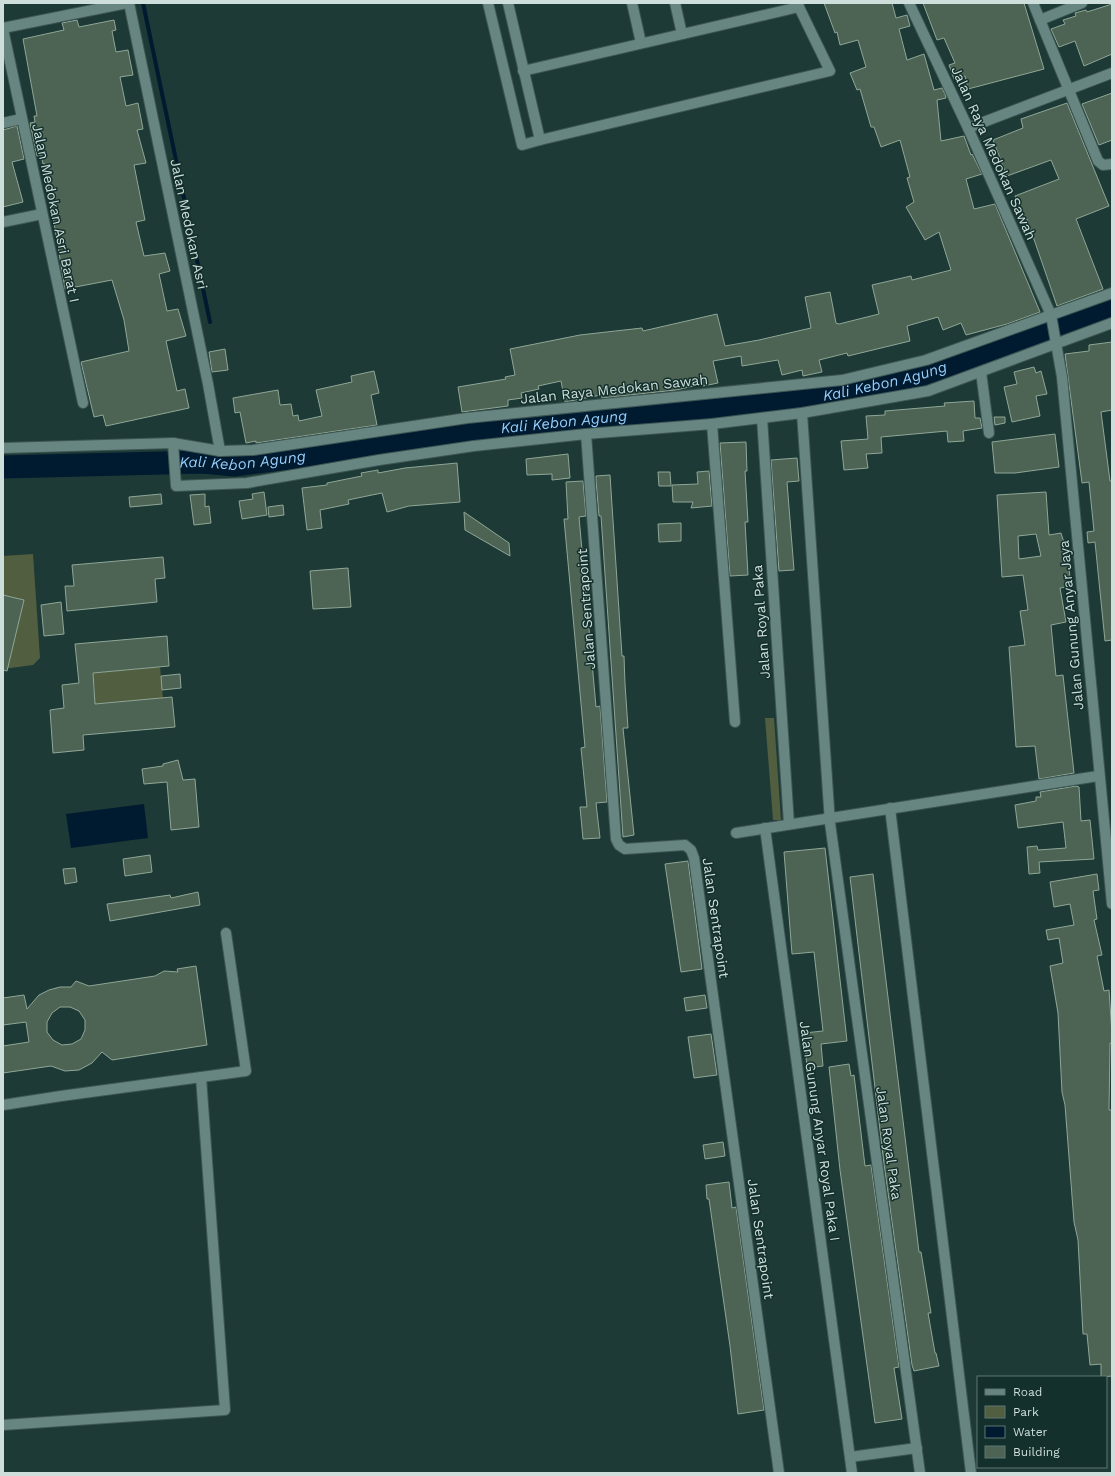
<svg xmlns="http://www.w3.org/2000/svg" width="1115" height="1476" viewBox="0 0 1115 1476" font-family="'Work Sans',sans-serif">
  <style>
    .green { fill: #515e3f }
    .water { fill: #001a30 }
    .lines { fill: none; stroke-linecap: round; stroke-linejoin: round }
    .stream { stroke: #001a30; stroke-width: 4 }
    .river { stroke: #001a30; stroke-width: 23 }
    .building { fill: #4d6354; stroke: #8fa797; fill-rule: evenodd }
    .minor-casing { stroke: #3d5653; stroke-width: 12 }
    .tertiary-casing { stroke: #3d5653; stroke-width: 12 }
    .minor { stroke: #688681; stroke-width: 10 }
    .tertiary { stroke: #688681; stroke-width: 10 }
    .labels { text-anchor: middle; stroke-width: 3; stroke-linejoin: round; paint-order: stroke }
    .street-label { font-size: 14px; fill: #cededb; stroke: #13302c }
    .water-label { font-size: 15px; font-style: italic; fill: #95cdfa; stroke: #13302c }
  </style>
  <rect width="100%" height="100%" fill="#1e3a36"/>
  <g class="green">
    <path d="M33 554 40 658 33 665 3 669V556Z"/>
    <path d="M160 667 163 698 87 705V698L95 697 94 684 84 674Z"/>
    <path d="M765 718H774L781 820H773Z"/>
  </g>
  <path class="water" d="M144 804 148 838 71 848 66 814Z"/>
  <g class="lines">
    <path class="stream" d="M143 3 210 322"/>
    <path class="river" id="s1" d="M3 467 203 462 234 465 321 454 455 433 830 395 913 377 1039 336 1112 307"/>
  </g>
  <g class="building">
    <path d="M824 3H892L896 18 907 15 910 26 899 29 907 60 924 54 934 90 942 88 945 94 946 98 937 100 941 141 964 136 971 155 972 154 982 174 966 179 974 209 995 204 1040 312 1007 324 966 335 961 323 943 330 938 317 907 326 910 341 848 356 847 353 819 360 822 372 803 376 802 370 782 375 778 360 742 366 741 356 713 361 718 383 703 386V384L676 390 602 398 601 395 565 402 561 381 538 386 539 389 521 393 522 398 508 400V406L462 412 458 387 506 379 505 377 515 375 510 349 580 335 642 328 643 331 717 314 725 346 759 340 811 328 805 297 830 292 836 323 839 324 879 314 872 285 911 276 912 280 951 270 939 232 925 240 906 207 914 202 907 178 910 177 900 140 881 147 874 127H871L860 89 857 90 850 73 866 67 858 40 840 45 837 32 835 33Z"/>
    <path d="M923 3H1024L1044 69 968 89 965 76 954 79 949 65 955 63 944 38 937 40Z"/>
    <path d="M1112 4V54L1084 66 1075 41 1059 47 1051 29 1065 24 1063 20 1076 16 1075 13 1086 10 1087 12Z"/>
    <path d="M77 20 79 27 114 20 116 30 112 31 116 52 128 50 133 75 120 77 126 106 138 103 143 129 137 130 146 163 134 165 145 220 136 222 144 256 165 253 170 271 159 274 167 311 178 309 186 336 166 341 177 391 185 389 189 408 106 426 103 415 94 417 81 362 129 351 124 320 112 280 65 289 44 163 43 164 41 155 37 156 30 123 35 122 34 116H37L23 39 64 30 62 23Z"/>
    <path d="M1112 93V140L1099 145 1082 104Z"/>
    <path d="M1067 103 1109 206 1076 219 1103 289 1057 306 1027 219 1024 220 1015 196 1059 179 1051 160 1007 176 993 140 1023 128 1021 119Z"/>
    <path d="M17 126 24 159 12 162 23 202 3 207V130Z"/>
    <path d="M1112 342V410L1101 412 1110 481H1112V640L1105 641 1095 542 1088 543 1087 532 1094 531 1089 482 1082 483 1065 354 1089 351V345Z"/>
    <path d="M225 349 228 370 212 372 209 352Z"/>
    <path d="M1034 367 1036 373 1041 371 1047 394 1036 396 1040 416 1012 422 1004 387 1017 384 1014 372Z"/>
    <path d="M374 371 379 393 371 395 377 425 256 443V441L246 443 240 412 235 413 233 398 278 390 280 405 291 404 293 416 298 415 299 421 322 416 316 390 352 382 351 376Z"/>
    <path d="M974 401 975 418H980L982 428 963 431 964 441 948 442 947 431 881 437 882 453 866 454 868 468 844 470 841 441 868 439 866 416 885 415V411L945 406 944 403Z"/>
    <path d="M994 417H1005V423L995 425Z"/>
    <path d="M1055 434 1059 467 1015 473H995L992 442Z"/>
    <path d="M746 442 747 471H745L748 522H745L748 575 730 576 720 443Z"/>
    <path d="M568 454 570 478 552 480V474L527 475 526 459Z"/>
    <path d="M797 458 799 481 787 482 794 570 779 571 771 460Z"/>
    <path d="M457 463 460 502 409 506 387 512 382 493 372 495 348 500 349 504 320 510 322 528 307 530 302 488 327 485V483L362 476 361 473 378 470V473L405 468Z"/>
    <path d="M709 471 712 506 691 508 693 502H673L672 485 698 484 697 472Z"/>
    <path d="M658 472H670L671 486H659Z"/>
    <path d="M610 475 622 656H624L625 684 628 728H623L634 835 623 837 601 516H599L596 480V476Z"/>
    <path d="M583 481 586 516 579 517 596 707 600 706 607 802 596 803 600 838 583 839 580 807H587L581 748 585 747 564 519H568L566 482Z"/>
    <path d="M264 492 267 515 242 519 239 501 253 499 252 494Z"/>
    <path d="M1046 492 1049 535 1061 533 1067 552 1071 586 1060 588 1066 622 1051 625 1056 676 1063 675 1074 773 1039 779 1035 746 1016 747 1009 647 1025 645 1020 611 1028 610 1023 575 1002 577 997 495ZM1036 534 1041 556 1019 559 1018 536Z"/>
    <path d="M161 494 162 504 130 507 129 497Z"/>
    <path d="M205 494V507L209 506 211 523 194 525 190 495Z"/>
    <path d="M283 505 284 515 269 517 268 507Z"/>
    <path d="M464 512 509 543 510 556 465 530Z"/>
    <path d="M681 523V541L659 542 658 524Z"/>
    <path d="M163 557 165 578 155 579 157 602 67 611 65 586H74L72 565Z"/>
    <path d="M348 568 351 607 313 609 310 571Z"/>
    <path d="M3 595 24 600 7 671 3 670Z"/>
    <path d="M61 602 64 634 44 636 41 605Z"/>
    <path d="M167 636 169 666 93 673 95 704 172 697 175 727 83 735 84 750 53 753 50 710 64 708 62 685 79 683 75 644Z"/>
    <path d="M180 674 181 688 162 690 161 676Z"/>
    <path d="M178 760 183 780 195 779 199 827 171 830 167 782 144 784 142 769 163 766V764Z"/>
    <path d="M1076 786 1079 787 1081 821 1090 820 1094 859 1039 862 1040 873 1029 874 1027 847 1037 846 1038 850 1066 848 1063 822 1018 828 1015 805 1036 801V797H1041L1040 792Z"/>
    <path d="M825 848 847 1041 821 1044 823 1066 807 1068 804 1033 823 1031 814 952 792 954 784 852Z"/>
    <path d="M150 855 152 872 125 876 123 859Z"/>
    <path d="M688 861 702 969 681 972 665 864Z"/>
    <path d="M75 868 77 882 65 884 63 869Z"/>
    <path d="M873 874 919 1252H921L931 1313H928L935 1353H936L939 1366 914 1371 912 1365 884 1164 850 877Z"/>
    <path d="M1097 874 1099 890 1093 891 1097 919 1094 920 1102 955 1097 956 1104 991 1109 990 1112 1034V1043H1110L1109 1110H1112V1376L1101 1377V1364L1090 1365 1087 1334H1083L1078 1240 1074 1222 1065 1105 1062 1092 1058 1013 1050 966 1063 963 1059 938 1048 940 1046 930 1074 925 1070 904 1054 907 1050 882Z"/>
    <path d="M198 892 200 905 110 921 107 904 170 895 171 898Z"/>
    <path d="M196 966 207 1045 112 1060 102 1052 92 1063 79 1070 65 1071 51 1066 3 1073V1046L29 1042 26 1022 3 1025V998L24 995 27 1009 39 995 49 990 60 987H71L76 981 89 986 155 976 164 971 178 972 177 969ZM60 1007H70L79 1011 85 1020V1030L81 1039 72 1044 62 1045 53 1040 47 1032V1022L52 1013Z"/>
    <path d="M705 995 707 1008 686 1011 684 998Z"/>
    <path d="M711 1034 717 1075 694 1078 688 1037Z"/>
    <path d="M849 1064 851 1076 854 1075 865 1166 871 1165 899 1367 894 1368 902 1419 875 1423 840 1170 829 1067Z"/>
    <path d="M723 1142 725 1156 705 1159 703 1145Z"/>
    <path d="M729 1182 732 1208 736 1207 764 1410 738 1414 730 1346 709 1199H707L706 1185Z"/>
  </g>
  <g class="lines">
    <defs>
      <g id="minor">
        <path d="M488 3 522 145 540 140 508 3"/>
        <path d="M632 3 641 43"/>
        <path d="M675 3 682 34"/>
        <path d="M909 3 968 128 1051 315 1062 377 1112 904"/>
        <path d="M1033 3 1098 161 1103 165 1112 164"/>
        <path d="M1040 20 1082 3"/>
        <path d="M3 28 127 3"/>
        <path d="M3 29 83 403"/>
        <path d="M523 71 799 7"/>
        <path d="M3 123 21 119"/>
        <path d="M968 128 1112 73"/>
        <path d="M540 140 830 71 797 3"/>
        <path d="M3 222 42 214"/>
        <path d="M981 372 989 433"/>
        <path d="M802 413 830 823 920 1473"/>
        <path d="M762 418 789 824"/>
        <path d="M712 424 735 722"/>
        <path d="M586 434 616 839 619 845 625 849 685 845 691 850 694 858 779 1473"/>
        <path d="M890 808 971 1473"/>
        <path d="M765 828 852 1473"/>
        <path d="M736 833 1098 776"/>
        <path d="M3 1105 61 1096 246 1071 226 933"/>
        <path d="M3 1425 225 1410 201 1077"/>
        <path d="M850 1457 917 1448"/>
      </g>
      <g id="tertiary">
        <path d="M129 3 208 384 220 451"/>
        <path d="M173 443 176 486 247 483 379 460 474 446 586 434 712 424 802 413 928 391 1112 323"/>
        <path d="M3 448 173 443 220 451 253 450 467 418 842 380 926 360 1112 293"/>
      </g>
    </defs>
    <use href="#minor" class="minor-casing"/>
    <use href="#tertiary" class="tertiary-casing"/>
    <use href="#minor" class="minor"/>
    <use href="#tertiary" class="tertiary"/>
  </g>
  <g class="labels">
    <g class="street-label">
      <text transform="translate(994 153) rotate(66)" y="5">Jalan Raya Medokan Sawah</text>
      <text transform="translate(56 213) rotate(78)" y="5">Jalan Medokan Asri Barat I</text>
      <text transform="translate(189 224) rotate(78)" y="5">Jalan Medokan Asri</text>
      <text transform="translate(614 389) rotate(-6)" y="5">Jalan Raya Medokan Sawah</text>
      <text transform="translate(586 609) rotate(-94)" y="5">Jalan Sentrapoint</text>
      <text transform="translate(761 622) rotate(-94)" y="5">Jalan Royal Paka</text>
      <text transform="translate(1071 625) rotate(-95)" y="5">Jalan Gunung Anyar Jaya</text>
      <text transform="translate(716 918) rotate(82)" y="5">Jalan Sentrapoint</text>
      <text transform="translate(820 1131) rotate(82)" y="5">Jalan Gunung Anyar Royal Paka I</text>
      <text transform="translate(889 1143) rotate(82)" y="5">Jalan Royal Paka</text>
      <text transform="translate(761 1239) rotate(82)" y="5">Jalan Sentrapoint</text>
    </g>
    <g class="water-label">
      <text dy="5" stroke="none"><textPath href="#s1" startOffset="888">Kali Kebon Agung</textPath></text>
      <text dy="5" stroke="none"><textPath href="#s1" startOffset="564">Kali Kebon Agung</textPath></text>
      <text dy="5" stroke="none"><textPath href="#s1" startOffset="240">Kali Kebon Agung</textPath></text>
    </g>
  </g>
  <rect width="1115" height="1476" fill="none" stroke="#cededb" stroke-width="8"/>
  <rect x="977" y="1376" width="130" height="92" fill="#13302c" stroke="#5e7672"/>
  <rect x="985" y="1389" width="20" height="6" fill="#688681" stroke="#5e7672"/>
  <text x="1013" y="1396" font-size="12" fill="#cededb">Road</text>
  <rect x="985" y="1406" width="20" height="12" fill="#515e3f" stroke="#5e7672"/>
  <text x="1013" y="1416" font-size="12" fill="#cededb">Park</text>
  <rect x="985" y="1426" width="20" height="12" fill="#001a30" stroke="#5e7672"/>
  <text x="1013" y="1436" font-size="12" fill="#cededb">Water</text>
  <rect x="985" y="1446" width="20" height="12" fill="#4d6354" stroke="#5e7672"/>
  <text x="1013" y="1456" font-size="12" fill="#cededb">Building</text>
</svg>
